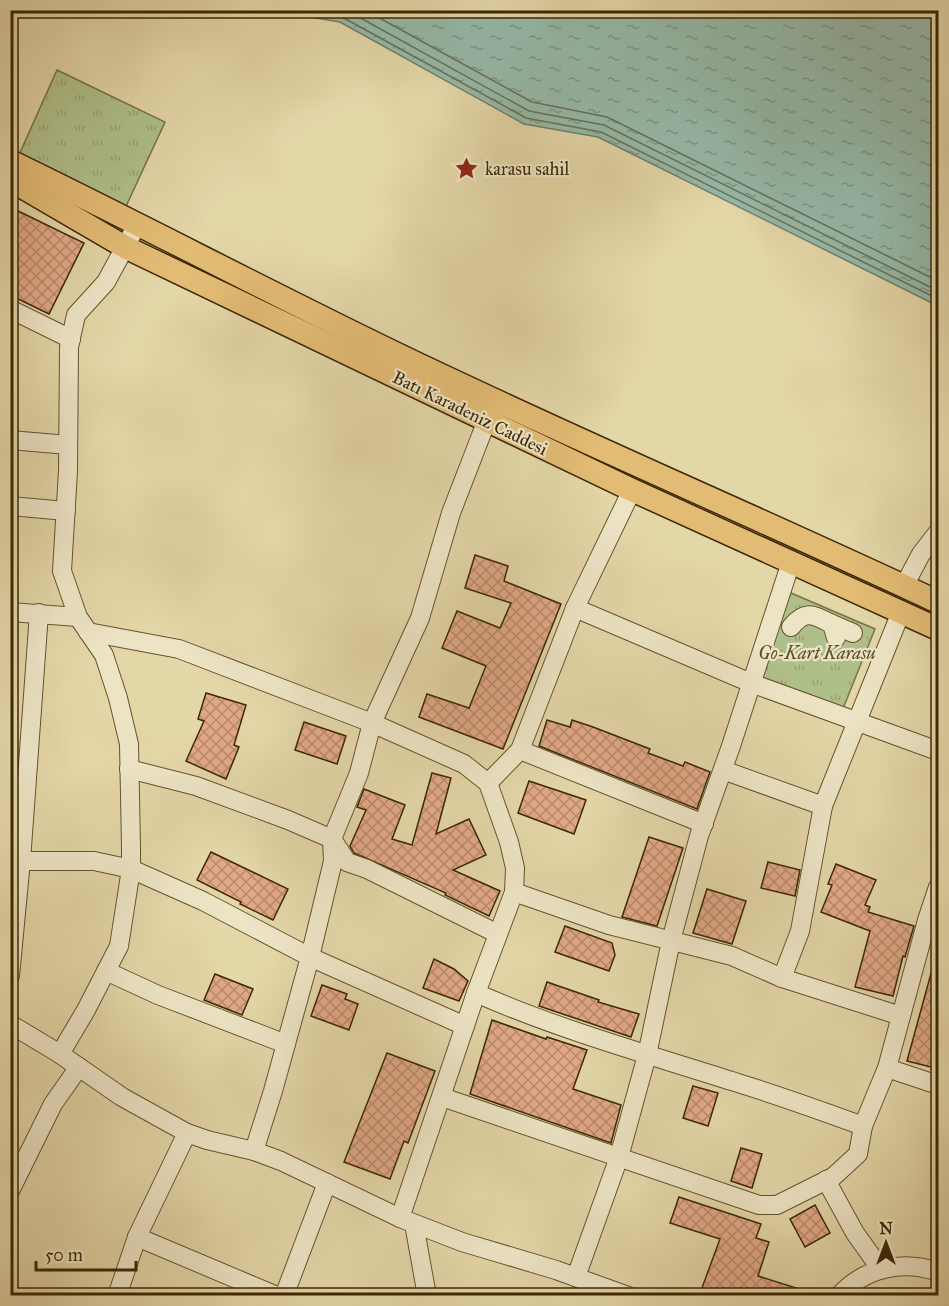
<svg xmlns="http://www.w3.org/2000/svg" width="949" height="1306" viewBox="0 0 949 1306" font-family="'IM FELL Great Primer',serif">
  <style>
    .park { fill: url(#park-tufts); stroke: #767347; stroke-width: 1.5 }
    .water { fill: url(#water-ripples); stroke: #717f67; stroke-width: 1.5 }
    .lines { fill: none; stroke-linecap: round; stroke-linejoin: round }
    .shore { stroke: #687056; stroke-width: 1.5 }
    .building { fill: url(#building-cross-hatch); stroke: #3c2704; stroke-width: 1.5 }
    .minor-casing { stroke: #66532d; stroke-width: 20 }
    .major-casing { stroke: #3c2704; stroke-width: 25 }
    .minor { stroke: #ede4c6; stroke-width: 18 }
    .major { stroke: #e2bb74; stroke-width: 22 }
    .labels { text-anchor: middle; stroke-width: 4.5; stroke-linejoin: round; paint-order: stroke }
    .poi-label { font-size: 18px; fill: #3c2704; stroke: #ede4c6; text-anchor: start }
    .street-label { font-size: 18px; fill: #3c2704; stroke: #ede4c6 }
    .park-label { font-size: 18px; font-style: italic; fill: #594d26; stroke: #ede4c6 }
  </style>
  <defs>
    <pattern id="park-tufts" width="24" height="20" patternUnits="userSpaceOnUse" patternTransform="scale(1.5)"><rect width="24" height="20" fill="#afbf8a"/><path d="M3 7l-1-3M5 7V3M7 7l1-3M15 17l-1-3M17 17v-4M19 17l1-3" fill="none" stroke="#97a475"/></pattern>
    <pattern id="water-ripples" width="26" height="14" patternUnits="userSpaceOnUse" patternTransform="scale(1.5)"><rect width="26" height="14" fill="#95b9a9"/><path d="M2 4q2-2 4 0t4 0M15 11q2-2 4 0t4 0" fill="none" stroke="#7b9687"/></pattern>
    <pattern id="building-cross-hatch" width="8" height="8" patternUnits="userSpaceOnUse" patternTransform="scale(1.5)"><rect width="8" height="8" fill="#e1a887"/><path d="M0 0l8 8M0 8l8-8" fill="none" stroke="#b8896c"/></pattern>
  </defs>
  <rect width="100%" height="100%" fill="#e3d6a7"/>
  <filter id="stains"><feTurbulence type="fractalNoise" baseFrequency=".00333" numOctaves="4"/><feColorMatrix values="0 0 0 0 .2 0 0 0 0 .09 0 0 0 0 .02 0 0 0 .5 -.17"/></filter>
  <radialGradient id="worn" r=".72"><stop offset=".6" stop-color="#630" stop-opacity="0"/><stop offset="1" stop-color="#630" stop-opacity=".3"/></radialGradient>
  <g class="park">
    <path d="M57 70 165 122 121 217 14 166Z"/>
    <path d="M791 593 875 629 842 711 757 677Z"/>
  </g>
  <path class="water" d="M274 11H938V306L598 137 524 124 340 22Z"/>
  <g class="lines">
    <g class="shore">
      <path d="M308 10 342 17 526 118 601 132 938 299"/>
      <path d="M346 10 529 111 604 125 938 291"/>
      <path d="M365 10 532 102 607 117 938 281"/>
    </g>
  </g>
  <g class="building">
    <path d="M16 210 84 243 49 314 10 295V220Z"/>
    <path d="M475 555 508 566 504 581 561 604 503 749 419 717 427 694 469 708 486 666 442 648 457 611 500 628 511 603 465 588Z"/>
    <path d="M206 693 246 705 234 745 239 747 226 779 186 761 204 721 198 719Z"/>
    <path d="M547 720 570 727 572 720 593 727 650 749 648 753 683 766 685 762 710 772 697 809 539 746Z"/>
    <path d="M304 722 346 736 337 764 295 750Z"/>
    <path d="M432 773 451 778 436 834 469 819 486 855 453 870 500 891 489 916 445 895 446 893 354 853 350 846 366 810 357 807 364 789 405 805 392 839 412 845Z"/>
    <path d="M529 781 586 800 574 834 518 813Z"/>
    <path d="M649 837 683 848 657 926 622 917Z"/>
    <path d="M211 852 288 889 273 920 240 904 241 902 197 880Z"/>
    <path d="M768 862 800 870 795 896 761 888Z"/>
    <path d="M836 864 876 880 865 905 870 907 868 912 914 926 905 957 903 956 893 996 855 987 870 931 821 912 832 885 828 884Z"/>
    <path d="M707 889 746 901 732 944 693 933Z"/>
    <path d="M565 926 612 943 615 955 609 971 555 952Z"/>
    <path d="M434 959 454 969 468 981 459 1001 423 988Z"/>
    <path d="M935 959 939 960V1069L907 1061Z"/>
    <path d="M215 974 253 989 242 1015 204 1000Z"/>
    <path d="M547 982 599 1000 598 1002 639 1014 631 1037 539 1006Z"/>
    <path d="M322 985 347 994 345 999 358 1004 349 1030 311 1016Z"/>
    <path d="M492 1020 546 1039 547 1037 587 1050 573 1089 621 1105 611 1143 470 1094Z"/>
    <path d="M387 1053 435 1071 408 1143 404 1141 390 1179 344 1162Z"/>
    <path d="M693 1086 718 1093 708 1126 683 1118Z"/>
    <path d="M741 1148 762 1154 752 1188 731 1181Z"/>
    <path d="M679 1197 761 1224 756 1238 769 1242 758 1276 812 1293V1296H699L720 1239 670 1223Z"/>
    <path d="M815 1205 830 1233 805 1247 790 1219Z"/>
  </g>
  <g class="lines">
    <defs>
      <g id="minor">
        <path d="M138 223 106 282 76 315 69 347 68 471 62 571 78 617 104 655 118 698 129 744 131 848V869L119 946 86 1010 60 1054 122 1097 187 1133 207 1140 254 1151 281 1161 400 1218 462 1242 556 1270 628 1296"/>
        <path d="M10 309 71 339"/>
        <path d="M10 440 68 445"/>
        <path d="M10 506 66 511"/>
        <path d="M904 586 921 554 938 532"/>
        <path d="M575 608 751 683 938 751"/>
        <path d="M10 612 78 617"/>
        <path d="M832 624 853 633"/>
        <path d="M791 627C806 609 813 615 832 624L836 638"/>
        <path d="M88 632 179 649 372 723 464 764 488 783 509 842 515 868 514 892 476 993 400 1218"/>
        <path d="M520 750 704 824"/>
        <path d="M129 769 196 786 288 820 332 839 347 862 367 869 498 934"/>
        <path d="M723 770 823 806 901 612"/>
        <path d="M488 783 520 750 575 608 632 490"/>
        <path d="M21 861H94L131 869 203 901 310 957 465 1026"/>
        <path d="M514 892 609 925 732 956 782 978 901 1016"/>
        <path d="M106 971 158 995 286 1044"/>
        <path d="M10 976 21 861 39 613"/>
        <path d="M782 978 800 931 823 806"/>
        <path d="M476 993C560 1030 650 1055 738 1083 780 1096 822 1111 863 1126"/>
        <path d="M10 1024 60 1054"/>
        <path d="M887 1068 938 1085"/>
        <path d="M442 1097 759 1205H777L833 1177 858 1154 863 1126 887 1068 927 920 938 887"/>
        <path d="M254 1151 273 1091 310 957 333 861 332 839 359 773 372 723 420 618 451 513 492 407"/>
        <path d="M826 1180 855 1233 880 1268"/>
        <path d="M10 1191 53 1104 79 1067"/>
        <path d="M414 1224 427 1296"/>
        <path d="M137 1237 277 1296"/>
        <path d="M576 1277 619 1157 647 1055 671 941 699 836 731 746 791 562"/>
        <path d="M117 1296 137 1237 187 1133"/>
        <path d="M284 1296 327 1183"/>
        <path d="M839 1296C865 1267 903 1260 938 1272"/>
      </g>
      <g id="major">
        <path d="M10 161C142 225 272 294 403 357 580 442 761 519 938 602"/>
        <path d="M10 180 125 247 632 490 938 629"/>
      </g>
    </defs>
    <use href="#minor" class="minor-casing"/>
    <use href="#major" class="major-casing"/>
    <use href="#minor" class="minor"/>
    <use href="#major" class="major"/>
  </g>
  <defs>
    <symbol id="sight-bare" viewBox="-9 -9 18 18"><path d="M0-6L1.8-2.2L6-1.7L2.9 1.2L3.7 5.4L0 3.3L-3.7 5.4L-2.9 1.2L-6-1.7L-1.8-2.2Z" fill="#8f2418" stroke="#ede4c6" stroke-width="2.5" paint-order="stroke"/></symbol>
  </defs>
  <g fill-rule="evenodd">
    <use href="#sight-bare" x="450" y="152" width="33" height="33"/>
  </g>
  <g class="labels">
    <g class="poi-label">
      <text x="485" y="175">karasu sahil</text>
    </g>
    <g class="street-label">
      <text transform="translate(470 413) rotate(26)" y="6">Batı Karadeniz Caddesi</text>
    </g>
    <g class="park-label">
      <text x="817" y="659">Go-Kart Karasu</text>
    </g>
  </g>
  <rect width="949" height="1306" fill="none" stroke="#e3d6a7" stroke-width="36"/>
  <rect x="12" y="12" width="925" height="1282" fill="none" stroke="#3c2704" stroke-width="3"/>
  <rect x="18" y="18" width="913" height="1270" fill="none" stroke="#3c2704" stroke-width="1.5"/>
  <g transform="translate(886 1243)" stroke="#ede4c6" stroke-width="4.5" paint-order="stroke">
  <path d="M0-4.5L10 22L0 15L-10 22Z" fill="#3c2704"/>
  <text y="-9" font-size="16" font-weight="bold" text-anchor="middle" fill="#3c2704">N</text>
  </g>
  <path d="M36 1261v9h100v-9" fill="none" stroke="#3c2704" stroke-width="3"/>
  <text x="45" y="1261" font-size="18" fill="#3c2704" stroke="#ede4c6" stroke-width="4.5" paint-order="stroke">50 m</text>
  <rect width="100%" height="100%" filter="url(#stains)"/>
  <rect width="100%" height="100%" fill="url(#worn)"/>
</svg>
